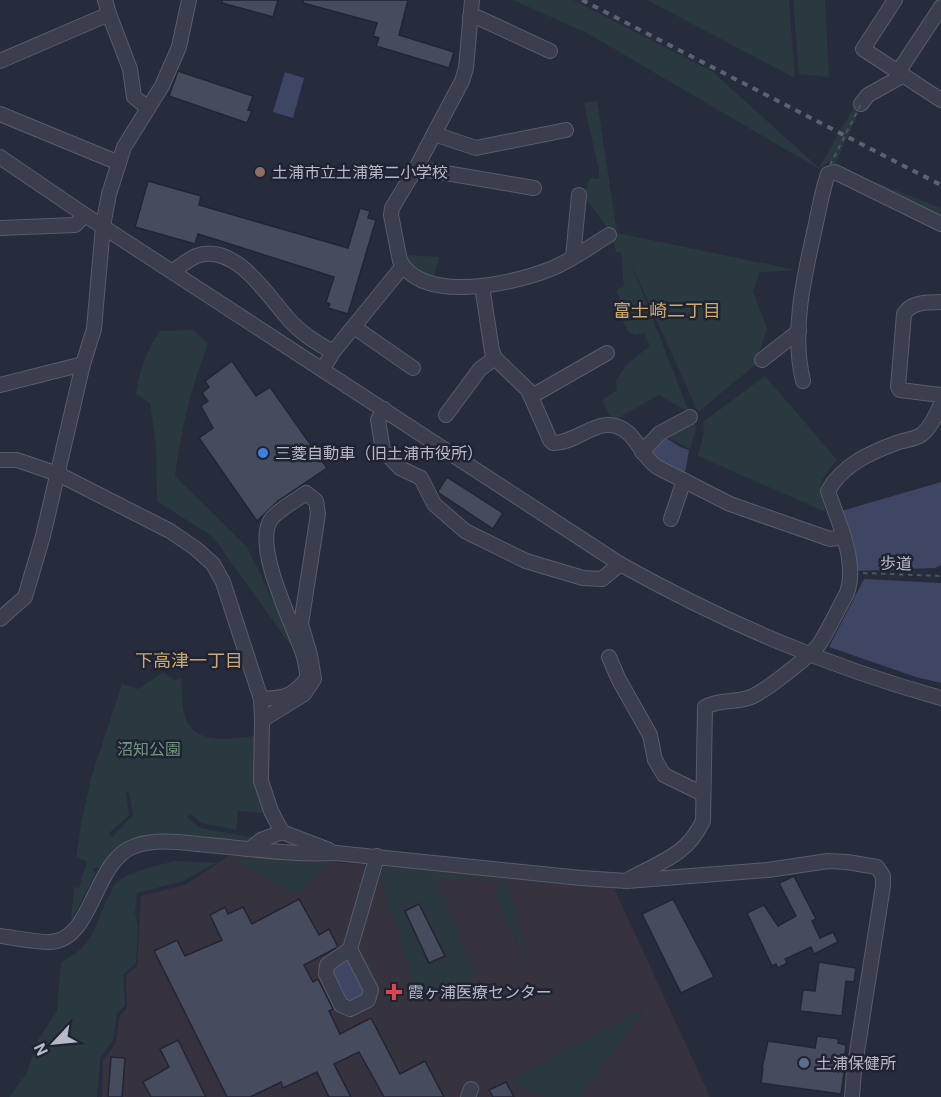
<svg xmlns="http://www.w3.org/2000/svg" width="941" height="1097" viewBox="0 0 941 1097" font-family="Roboto,'Noto Sans JP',sans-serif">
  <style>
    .medical { fill: #36323e }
    .green { fill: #2a393f; fill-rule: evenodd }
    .water { fill: #3e4664 }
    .building { fill: #464b5e; stroke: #212534; stroke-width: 1.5 }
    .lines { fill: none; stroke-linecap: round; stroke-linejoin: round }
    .minor-casing { stroke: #585c6b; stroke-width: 16 }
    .path { stroke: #49565d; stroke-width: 2; stroke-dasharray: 4.5 4.5; stroke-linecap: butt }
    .minor { stroke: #3a3e4d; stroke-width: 14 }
    .rail { stroke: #5d6273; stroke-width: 4; stroke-dasharray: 6 6; stroke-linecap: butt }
    .path-bridge { stroke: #49565d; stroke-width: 2; stroke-dasharray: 4.5 4.5; stroke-linecap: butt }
    .education-dot { fill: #8d6e63; stroke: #1f2332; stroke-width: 2 }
    .shop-dot { fill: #3f7fe0; stroke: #1f2332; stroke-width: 2 }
    .health-dot { fill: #e0444e; stroke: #1f2332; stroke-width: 2 }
    .service-dot { fill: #5c6f8a; stroke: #1f2332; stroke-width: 2 }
    .labels { text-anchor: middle; stroke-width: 5; stroke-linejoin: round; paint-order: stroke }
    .poi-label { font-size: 16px; fill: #b6bac8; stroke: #1f2332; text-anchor: start }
    .street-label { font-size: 16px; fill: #b6bac8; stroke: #1f2332 }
    .park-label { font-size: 16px; fill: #709780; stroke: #1f2332 }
    .neighbourhood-label { font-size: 18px; fill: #cca96e; stroke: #1f2332 }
  </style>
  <rect width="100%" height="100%" fill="#272c3d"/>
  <path class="medical" d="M230 855 416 868 614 888 710 1097H102L103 1061 116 1043 120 1016 127 1008 126 976 137 966 141 896 185 885Z"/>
  <g class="green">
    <path d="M513 0H573L713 72 819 168 857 102 861 108 834 166 941 208V219L834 166 830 161 819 169 587 33Z"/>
    <path d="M647 0H789L795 78Z"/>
    <path d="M793 0H825L829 77 799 74Z"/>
    <path d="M597 101 617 233 796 270 760 272 753 291 767 329 755 365 698 412 630 261 689 412 659 395 613 421 602 400 617 390 616 380 627 364 650 346 644 333C627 339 627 328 620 315L623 311 617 290 624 286 621 252H616L612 234 584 196 590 178 599 179V171L584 103Z"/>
    <path d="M406 255 439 257 433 279 421 275 404 259Z"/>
    <path d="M194 330 208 344C191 387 181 430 175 476L247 547 302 661 213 537 157 501 156 446 150 403 136 394C139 371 147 350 160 331Z"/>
    <path d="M765 376 837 460C818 482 817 486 826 512L698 456 704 432 703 422Z"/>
    <path d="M694 421 696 429 690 449 663 435Z"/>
    <path d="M163 672 174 680 181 678C183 691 181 703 185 716 194 747 231 738 256 736L254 778 264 813 238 811 236 830 202 823 190 814 187 817 200 828 255 838 247 841 150 837C124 840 116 849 101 869L97 867 92 869 96 873 71 921 74 887 79 888 87 861 76 857 81 825 91 778 122 684 139 689ZM126 792H129L133 815 112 837 109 833 129 815Z"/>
    <path d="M230 858 326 864 298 896Z"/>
    <path d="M174 861 216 863 183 881 137 893 135 912 138 928 136 963 123 975 125 1005 117 1014 113 1040 100 1058 97 1097H9L26 1075 38 1040 57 1011 61 962C95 946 93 927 108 898 111 893 113 885 117 882 131 871 157 866 174 861Z"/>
    <path d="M376 866 508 881 528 966 493 892 507 881 436 879 476 976 419 1001ZM420 901 447 957 429 965 402 910Z"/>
    <path d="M646 1007 580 1097H544L510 1080Z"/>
  </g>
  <g class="water">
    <path d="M285 72 304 78 293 118 273 112Z"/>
    <path d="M662 435 680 447 689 450 684 478 644 453Z"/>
    <path d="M941 482V565L935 568 853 571 838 512Z"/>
    <path d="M864 579 941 583V683L916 677 829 647Z"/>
    <path d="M349 953 368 989 365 998 350 1006 343 1002 330 967Z"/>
  </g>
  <g class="building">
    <path d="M222 0H278L273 17 222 3Z"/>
    <path d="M303 0H408L399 35 454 52 449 68 376 46 379 38 373 36 377 23 303 3Z"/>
    <path d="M178 71 253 96 248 110 252 111 247 123 169 96Z"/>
    <path d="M148 181 201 196 199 205 348 248 360 208 370 211 368 218 376 220 348 314 328 308 330 304 326 302 334 277 198 234 195 244 135 227Z"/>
    <path d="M232 361 256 396 270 387 327 468 278 501 257 521 199 438 213 428 201 406 208 401 202 393 209 387 205 381Z"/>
    <path d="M447 477 503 513 493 529 439 493 438 491Z"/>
    <path d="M794 876 816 919 812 921 820 938 833 932 838 942 814 954 811 947 785 959 787 963 778 968 776 964 772 966 747 913 764 905 778 926 796 916 779 883Z"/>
    <path d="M299 899 319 935 329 929 338 947 304 965 313 982 318 979 333 1009 329 1011 340 1034 371 1018 400 1074 425 1061 444 1097H384L359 1052 334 1064 351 1097H329L317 1072 283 1088 281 1082 250 1097H227L154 951 177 940 185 956 222 940 210 915 225 907 228 914 243 907 252 924Z"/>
    <path d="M673 899 714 977 681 993 642 914Z"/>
    <path d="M419 904 445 956 429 963 405 911Z"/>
    <path d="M819 962 856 968 854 982 846 981 842 1016 800 1011 803 990 815 991Z"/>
    <path d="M817 1036 839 1039 838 1043 846 1045 845 1053H847L841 1094 761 1083 763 1068H762L768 1041 815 1048Z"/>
    <path d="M178 1040 206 1097H151L143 1082 169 1067 160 1049Z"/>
    <path d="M111 1057 125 1058 122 1097H108Z"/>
    <path d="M506 1082 514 1097H493L489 1090Z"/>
  </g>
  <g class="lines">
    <defs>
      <g id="minor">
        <path d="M105 0 109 14 130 69 134 97 148 108"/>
        <path d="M472 0 466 68 462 81 416 168 392 208 391 215 400 261C424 304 511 284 548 270 570 262 589 247 609 235"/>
        <path d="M895 0 863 49 941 100"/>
        <path d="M470 17 479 18 550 51"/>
        <path d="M0 61 109 14"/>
        <path d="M898 72 941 7"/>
        <path d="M861 104 868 95 904 75"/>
        <path d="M0 114 119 163"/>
        <path d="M434 134 476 148 566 130"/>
        <path d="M0 157 85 215 620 564C724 622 826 666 941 698"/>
        <path d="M416 168 534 188"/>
        <path d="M0 228 75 225 85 215"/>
        <path d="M573 257 579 195"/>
        <path d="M173 271C180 266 188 260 196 256 234 242 266 293 286 316 299 332 315 342 333 352"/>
        <path d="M482 286 492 351 495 358 528 390 550 440 553 443C578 444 601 411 627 432 639 442 644 458 657 467L730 504 830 539 844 537"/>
        <path d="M941 302C928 303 912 301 904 314L898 387 900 390 941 395"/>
        <path d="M354 327 413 368"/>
        <path d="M762 360 799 331"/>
        <path d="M323 369 333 352 403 266"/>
        <path d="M803 381C791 331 804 277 815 228 819 210 822 191 828 174L835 172 941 224"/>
        <path d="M0 385 83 364"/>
        <path d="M532 396 607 353"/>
        <path d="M384 409 378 420 383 450 400 468 421 478 434 504 465 531 526 561 583 578 602 579 620 564"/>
        <path d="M446 415 480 369 495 358"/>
        <path d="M642 452 660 433 690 417"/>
        <path d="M0 460H17L58 474 170 531 195 548 213 564 223 582 261 699 262 720 261 781 271 811 282 832 329 850"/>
        <path d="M671 519 684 480"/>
        <path d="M0 619 25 597 43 536 83 364 94 329 103 226 109 194 124 147 162 86 179 47 189 0"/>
        <path d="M609 657 619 680 650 735 655 760 664 775 703 794"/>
        <path d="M261 699C284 698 293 697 308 677 306 670 306 662 303 654 294 626 251 544 272 518 281 508 295 501 306 493L316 501 318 514 301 624 310 655 314 679 304 694 262 720"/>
        <path d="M250 849 261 840 282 832"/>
        <path d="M631 878C662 861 687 855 703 821L705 707C720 699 736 703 751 697 764 692 813 654 820 643 830 627 838 609 847 593 858 561 838 522 828 491 842 465 871 452 899 442 905 440 915 439 921 435 930 429 937 413 941 404"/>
        <path d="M0 936C16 938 34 942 50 942 94 940 93 860 135 846 157 838 185 843 208 845 251 849 293 855 336 853L581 878 627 881 768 870 828 861 847 862 877 867 883 876V886L854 1071 852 1097"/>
        <path d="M350 949 327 965 326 974 341 1005 350 1009 368 1000 371 990 350 949 377 856"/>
        <path d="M468 1097 471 1089"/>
      </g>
    </defs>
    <use href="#minor" class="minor-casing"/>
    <path class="path" d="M863 573 941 576"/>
    <use href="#minor" class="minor"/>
    <path class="rail" d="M582 0 941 185"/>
    <path class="path-bridge" d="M830 165 861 104"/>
  </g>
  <circle class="education-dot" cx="260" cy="172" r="6"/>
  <circle class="shop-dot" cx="263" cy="453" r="6"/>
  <path class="health-dot" d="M391 983h6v6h6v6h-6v6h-6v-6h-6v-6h6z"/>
  <circle class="service-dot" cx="804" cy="1063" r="6"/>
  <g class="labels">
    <g class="poi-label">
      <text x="272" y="178">土浦市立土浦第二小学校</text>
      <text x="275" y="459">三菱自動車（旧土浦市役所）</text>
      <text x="408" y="998">霞ヶ浦医療センター</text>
      <text x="816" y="1069">土浦保健所</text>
    </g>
    <g class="street-label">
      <text transform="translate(896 563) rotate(2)" y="6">歩道</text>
    </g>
    <g class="park-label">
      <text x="149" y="755">沼知公園</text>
    </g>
    <g class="neighbourhood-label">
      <text x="667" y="317">富士崎二丁目</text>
      <text x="189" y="667">下高津一丁目</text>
    </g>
  </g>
  <g transform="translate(54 1043) rotate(244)" stroke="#1f2332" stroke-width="4.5" paint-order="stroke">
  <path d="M0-4.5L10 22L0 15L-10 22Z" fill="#b6bac8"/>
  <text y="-9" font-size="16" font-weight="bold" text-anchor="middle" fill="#b6bac8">N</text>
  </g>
</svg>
